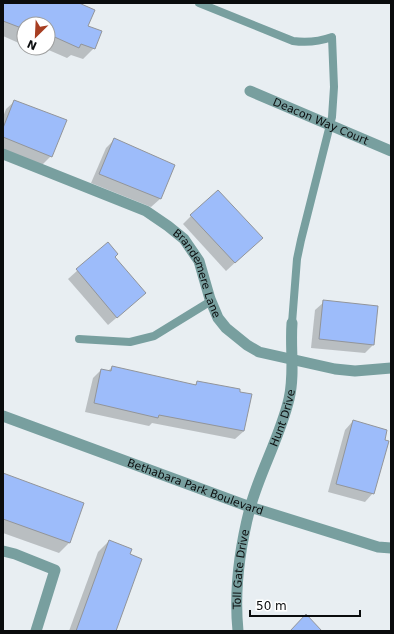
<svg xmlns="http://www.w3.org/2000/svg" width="394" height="634" viewBox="0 0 394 634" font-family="'DejaVu Sans',sans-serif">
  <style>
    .shadow { fill: #0003 }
    .building { fill: #9dbcfa; stroke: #92959a }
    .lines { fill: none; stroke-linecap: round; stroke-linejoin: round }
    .service { stroke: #789f9f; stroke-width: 8 }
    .minor { stroke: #789f9f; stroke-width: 11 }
    .tertiary { stroke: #789f9f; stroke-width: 11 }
    .labels { text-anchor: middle; stroke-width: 3.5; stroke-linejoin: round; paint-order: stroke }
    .street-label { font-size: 11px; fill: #0a0c0d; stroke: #fff }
  </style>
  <rect width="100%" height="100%" fill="#e8eef2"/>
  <g class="shadow">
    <path d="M3 3H77L94 48 83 59 71 55 67 58 44 48H48V24H24V41L21 44 3 36Z"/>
    <path d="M15 101 51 156 42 165 3 149V117L6 109Z"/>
    <path d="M114 140 174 166 160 199 151 207 91 183 106 148Z"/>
    <path d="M191 216 253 246 226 271 183 224Z"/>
    <path d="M108 243 136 301 108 325 68 279Z"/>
    <path d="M324 302 373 345 365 353 311 348 315 310Z"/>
    <path d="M112 367 194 386 198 382 244 431 235 439 152 423 149 426 85 412 93 378 101 370 108 371Z"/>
    <path d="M353 421 373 493 365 502 328 492 345 430Z"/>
    <path d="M3 475 70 542 59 553 3 533Z"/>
    <path d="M109 541 115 631H69L98 552Z"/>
  </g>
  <g class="building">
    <path d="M3 3H79L95 10 88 26 102 31 95 49 81 44 79 48 48 34V24H24V29L3 21Z"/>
    <path d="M14 100 67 120 52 157 3 137V128Z"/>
    <path d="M114 138 175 165 161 199 99 174Z"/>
    <path d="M218 190 263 238 235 263 190 215Z"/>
    <path d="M108 242 118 254 115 257 146 293 117 318 76 269Z"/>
    <path d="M323 300 378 306 374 345 319 339Z"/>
    <path d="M112 366 196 385 197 381 240 389V392L252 394 244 431 159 415 158 418 94 403 101 369 111 371Z"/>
    <path d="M353 420 387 430 385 440 389 441 374 494 336 484Z"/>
    <path d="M3 473 84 503 70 543 3 519Z"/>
    <path d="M109 540 132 549 130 554 142 559 116 631H76Z"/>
    <path d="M306 614 322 631H290Z"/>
  </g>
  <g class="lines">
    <g class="service">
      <path d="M199 3 293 41C307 43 318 42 332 37L334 87 332 117 301 240 297 259 292 323"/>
      <path d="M79 339 130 342 154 336 211 301"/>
    </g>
    <g class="minor">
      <path id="s1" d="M250 91 391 151"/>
      <path id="s2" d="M3 154 146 211 168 226 184 239 199 261 210 299 218 318 226 328 247 345 259 352 335 369 355 371 391 368"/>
      <path d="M3 551 15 554 55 570 36 631"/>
      <path id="s3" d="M238 631C234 591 240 547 250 508 260 471 280 437 289 399 295 374 290 348 292 323"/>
    </g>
    <path class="tertiary" id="s4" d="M3 416 250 507 378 547 391 548"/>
  </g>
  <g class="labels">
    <g class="street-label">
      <text dy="4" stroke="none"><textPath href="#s1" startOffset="77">Deacon Way Court</textPath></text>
      <text dy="4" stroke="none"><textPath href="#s2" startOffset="238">Brandemere Lane</textPath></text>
      <text dy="4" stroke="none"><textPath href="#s3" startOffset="220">Hunt Drive</textPath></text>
      <text dy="4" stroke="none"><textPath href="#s4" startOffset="205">Bethabara Park Boulevard</textPath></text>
      <text dy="4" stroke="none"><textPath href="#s3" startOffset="62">Toll Gate Drive</textPath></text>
    </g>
  </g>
  <rect width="394" height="634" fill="none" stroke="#0a0c0d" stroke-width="8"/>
  <g transform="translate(36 36) rotate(204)"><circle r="19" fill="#ffffff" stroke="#9d9e9e"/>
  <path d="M0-3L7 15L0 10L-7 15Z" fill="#a73e22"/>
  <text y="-6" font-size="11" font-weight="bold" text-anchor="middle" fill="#0a0c0d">N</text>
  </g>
  <path d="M250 610v6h110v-6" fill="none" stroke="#0a0c0d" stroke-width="2"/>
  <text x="256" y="610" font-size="12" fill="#0a0c0d" stroke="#ffffff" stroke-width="3" paint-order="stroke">50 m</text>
</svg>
